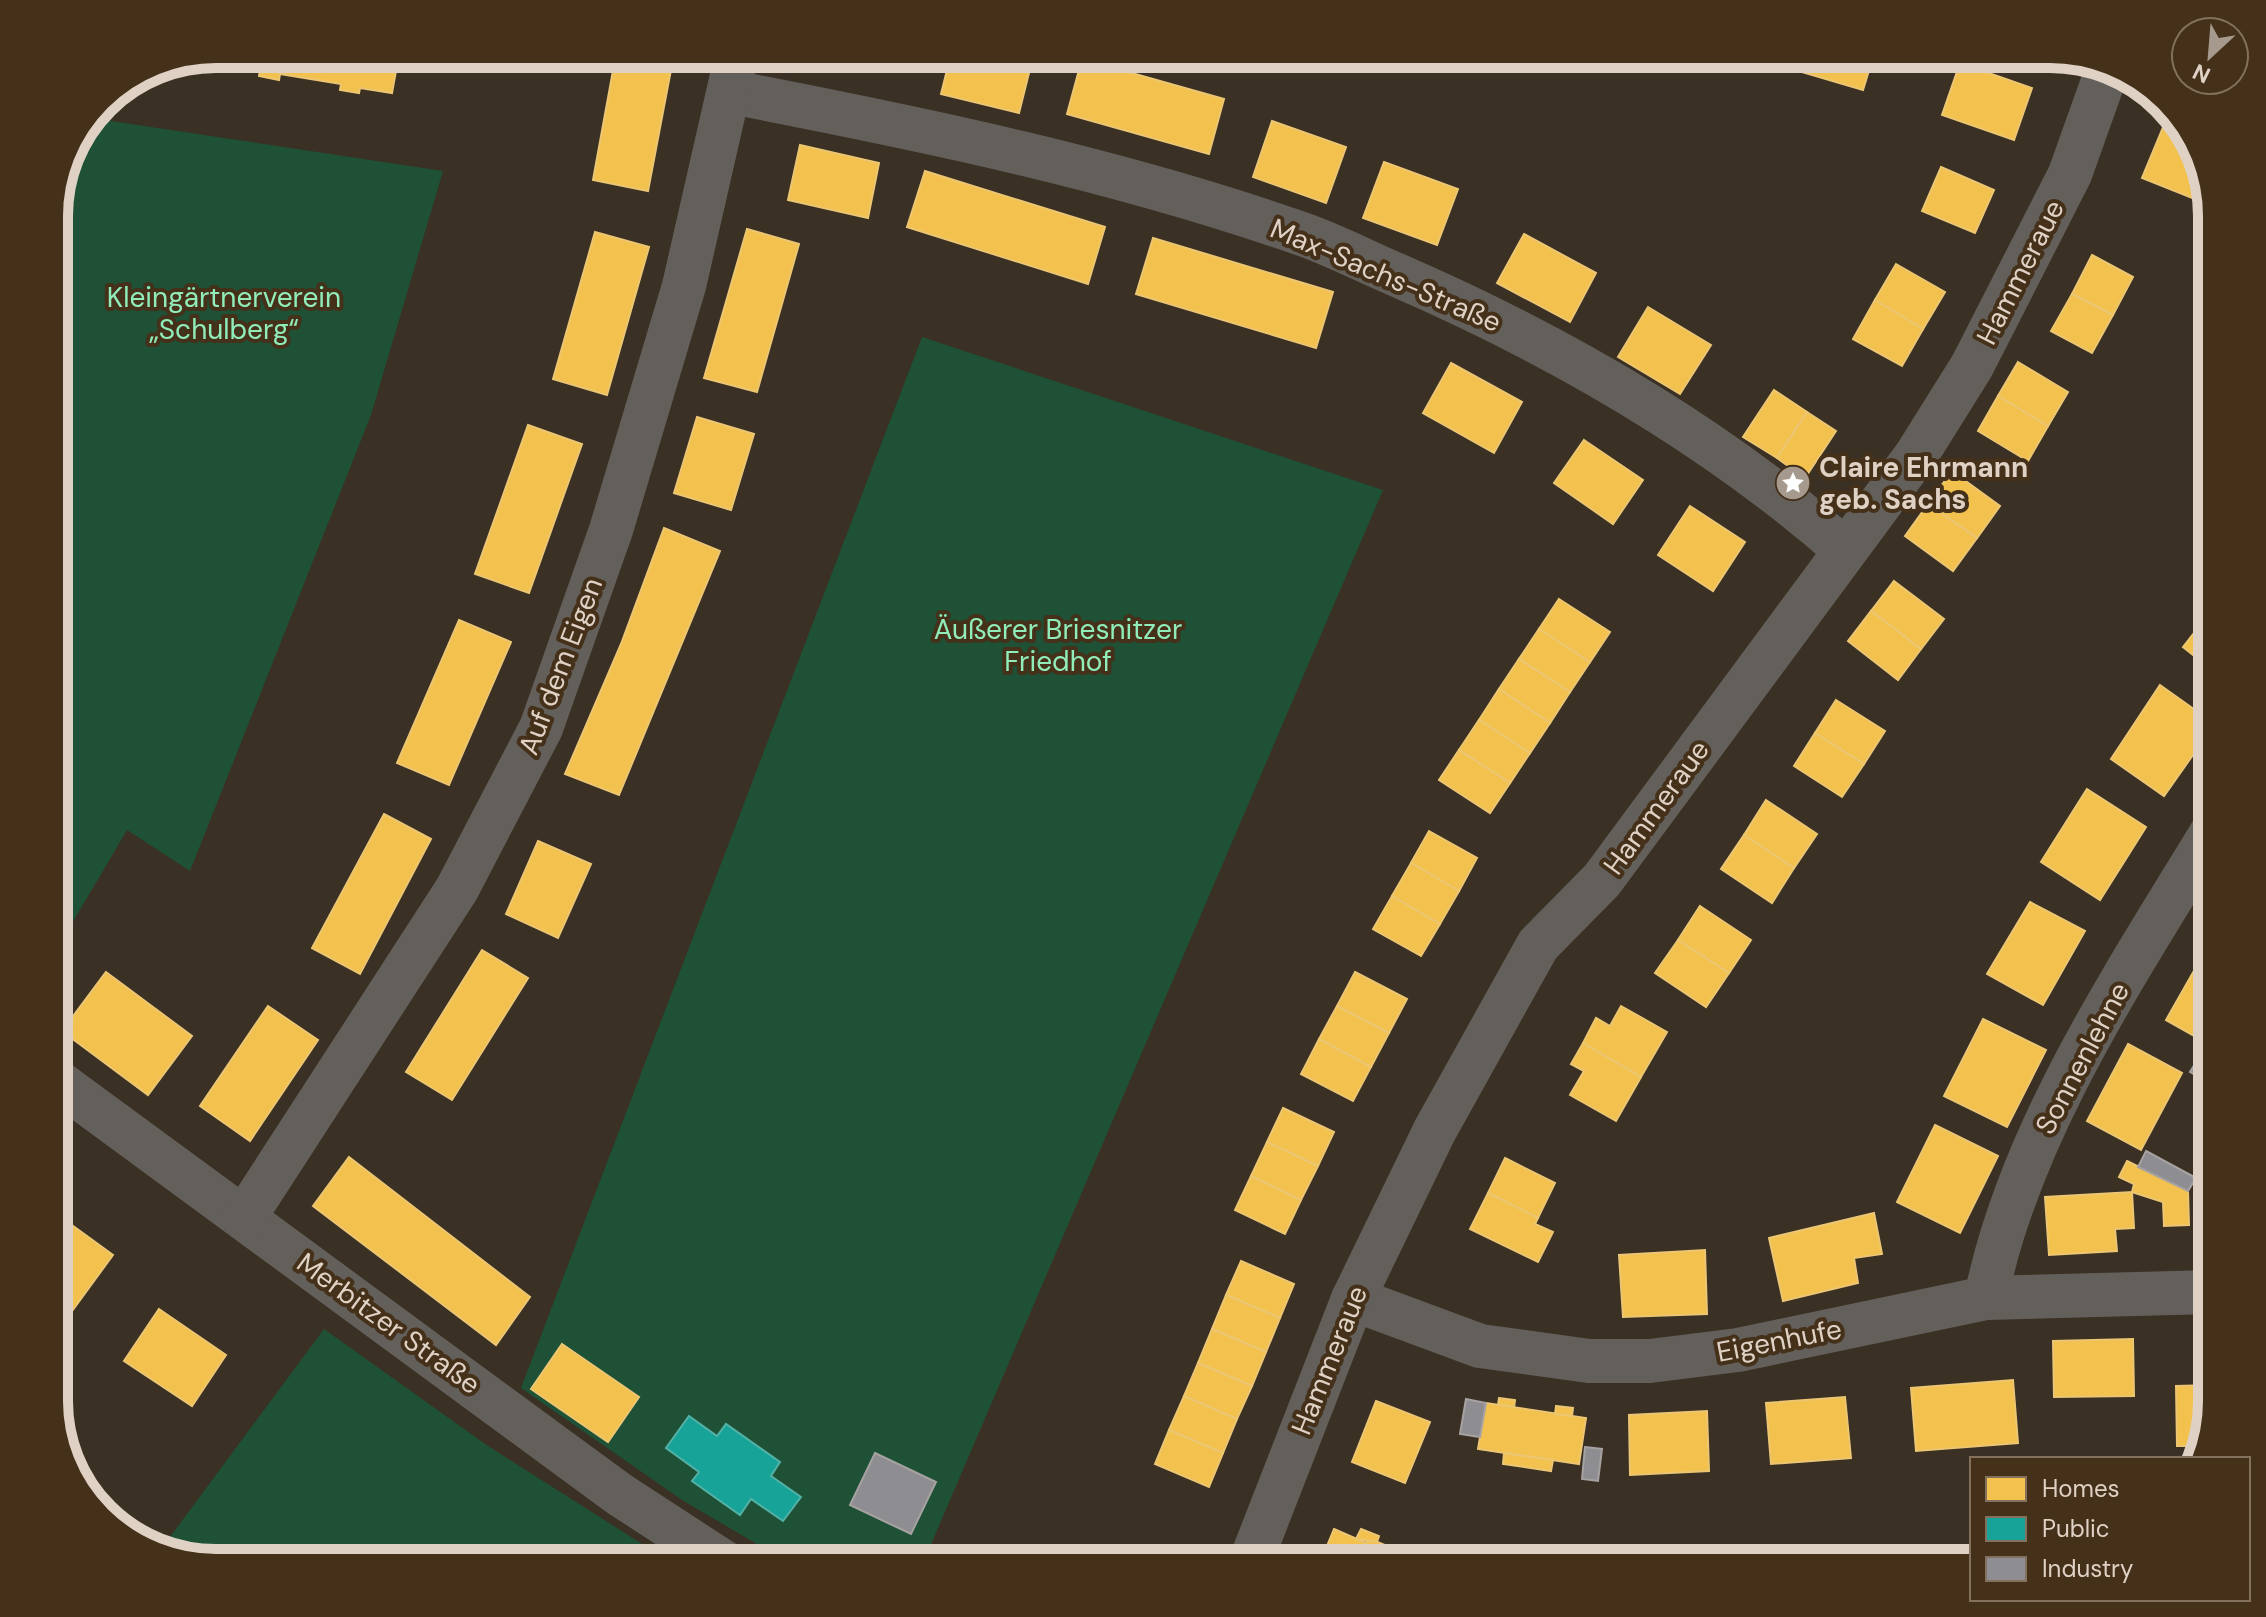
<svg xmlns="http://www.w3.org/2000/svg" width="2266" height="1617" viewBox="0 0 2266 1617" font-family="'DM Sans',sans-serif">
  <style>
    .green { fill: #1e5136 }
    .homes { fill: #f2c14e; stroke: #ecc672; stroke-width: 2 }
    .public { fill: #17a398; stroke: #53b1a6; stroke-width: 2 }
    .industry { fill: #8d8d92; stroke: #a6a2a1; stroke-width: 2 }
    .lines { fill: none; stroke-linecap: round; stroke-linejoin: round }
    .street { stroke: #63605b; stroke-width: 44 }
    .labels { text-anchor: middle; stroke-width: 8; stroke-linejoin: round; paint-order: stroke }
    .street-label { font-size: 28px; fill: #dfd2c5; stroke: #45301a }
    .park-label { font-size: 28px; fill: #90edba; stroke: #45301a }
    .poi-label { font-size: 28px; font-weight: bold; fill: #dfd2c5; stroke: #45301a; text-anchor: start }
    .rim { fill: none; stroke: #dfd2c5; stroke-width: 10 }
  </style>
  <rect width="100%" height="100%" fill="#3b3024"/>
  <g class="green">
    <path d="M91 118 443 171 371 415 190 871 127 830 54 954V205L71 144Z"/>
    <path d="M922 337 1383 490 923 1563H789L682 1500 521 1388Z"/>
    <path d="M324 1329 488 1446 672 1563H216L164 1545Z"/>
  </g>
  <g class="homes">
    <path d="M216 54H399L392 93 360 88 359 93 340 90 341 84 280 74 279 80 259 76 260 70 192 59 191 64 178 62Z"/>
    <path d="M616 54H674L648 191 593 180Z"/>
    <path d="M810 54H891L888 70Z"/>
    <path d="M951 54 1033 57 1019 113 941 94Z"/>
    <path d="M1741 54H1874L1863 90Z"/>
    <path d="M1082 59 1224 99 1209 154 1067 114Z"/>
    <path d="M1960 63 2032 88 2014 140 1942 115Z"/>
    <path d="M2169 113 2195 144 2210 205 2142 178Z"/>
    <path d="M1272 121 1346 147 1326 203 1253 177Z"/>
    <path d="M800 145 879 163 868 218 788 200Z"/>
    <path d="M1384 162 1458 189 1437 245 1363 218Z"/>
    <path d="M1941 167 1994 190 1975 233 1922 211Z"/>
    <path d="M925 171 1105 227 1088 284 907 227Z"/>
    <path d="M747 229 799 244 757 392 704 378Z"/>
    <path d="M595 232 649 247 607 395 553 379Z"/>
    <path d="M1524 234 1596 273 1570 322 1497 283Z"/>
    <path d="M1153 238 1333 292 1316 348 1136 294Z"/>
    <path d="M2092 255 2133 277 2113 315 2072 294Z"/>
    <path d="M1896 264 1945 292 1923 329 1875 300Z"/>
    <path d="M2072 294 2113 315 2092 353 2051 331Z"/>
    <path d="M1875 300 1923 329 1902 366 1853 339Z"/>
    <path d="M1648 307 1711 345 1680 394 1618 357Z"/>
    <path d="M2018 362 2068 392 2048 426 1998 396Z"/>
    <path d="M1451 363 1522 402 1494 453 1423 413Z"/>
    <path d="M1774 390 1807 412 1777 458 1743 437Z"/>
    <path d="M1998 396 2048 426 2028 461 1978 431Z"/>
    <path d="M1807 412 1836 431 1805 478 1777 458Z"/>
    <path d="M697 417 754 434 731 510 674 493Z"/>
    <path d="M528 425 582 444 529 593 475 574Z"/>
    <path d="M1584 440 1643 480 1613 524 1554 483Z"/>
    <path d="M1952 471 2000 506 1977 538 1928 504Z"/>
    <path d="M1928 504 1977 538 1953 571 1905 536Z"/>
    <path d="M1690 506 1745 542 1713 591 1658 555Z"/>
    <path d="M664 528 720 551 619 795 565 774 621 644Z"/>
    <path d="M1894 581 1944 619 1921 649 1871 611Z"/>
    <path d="M1559 599 1610 632 1590 662 1539 629Z"/>
    <path d="M2212 610V670L2183 647Z"/>
    <path d="M1871 611 1921 649 1898 680 1848 641Z"/>
    <path d="M459 620 511 642 449 785 397 763Z"/>
    <path d="M1539 629 1590 662 1570 692 1519 659Z"/>
    <path d="M1519 659 1570 692 1550 723 1499 689Z"/>
    <path d="M2160 685 2212 722V728L2164 796 2111 759Z"/>
    <path d="M1499 689 1550 723 1530 753 1479 720Z"/>
    <path d="M1836 700 1885 731 1864 764 1815 733Z"/>
    <path d="M1479 720 1530 753 1510 783 1459 750Z"/>
    <path d="M1815 733 1864 764 1842 797 1794 766Z"/>
    <path d="M1459 750 1510 783 1490 813 1439 780Z"/>
    <path d="M2087 789 2146 827 2100 900 2041 862Z"/>
    <path d="M1766 800 1817 834 1794 868 1744 835Z"/>
    <path d="M384 814 431 839 360 974 312 948Z"/>
    <path d="M1429 831 1477 858 1459 891 1411 863Z"/>
    <path d="M1744 835 1794 868 1772 903 1721 869Z"/>
    <path d="M538 841 591 864 558 938 506 914Z"/>
    <path d="M1411 863 1459 891 1440 924 1392 896Z"/>
    <path d="M1392 896 1440 924 1421 956 1373 929Z"/>
    <path d="M2030 902 2085 931 2043 1005 1987 974Z"/>
    <path d="M1700 906 1751 940 1729 973 1678 940Z"/>
    <path d="M1678 940 1729 973 1706 1007 1655 973Z"/>
    <path d="M2207 948 2212 951V1046L2166 1020Z"/>
    <path d="M482 950 528 978 452 1100 406 1072Z"/>
    <path d="M106 972 192 1036 148 1095 62 1031Z"/>
    <path d="M1355 972 1407 999 1389 1033 1337 1006Z"/>
    <path d="M268 1006 318 1040 250 1141 200 1106Z"/>
    <path d="M1337 1006 1389 1033 1371 1067 1319 1039Z"/>
    <path d="M1621 1006 1667 1032 1641 1077 1583 1043 1596 1018 1610 1026Z"/>
    <path d="M1983 1019 2046 1050 2007 1127 1944 1096Z"/>
    <path d="M1319 1039 1371 1067 1353 1101 1301 1074Z"/>
    <path d="M1583 1043 1641 1077 1616 1121 1570 1095 1584 1071 1571 1064Z"/>
    <path d="M2128 1044 2182 1073 2141 1150 2087 1121Z"/>
    <path d="M1283 1108 1334 1132 1318 1166 1267 1142Z"/>
    <path d="M1935 1125 1998 1156 1960 1233 1897 1202Z"/>
    <path d="M1267 1142 1318 1166 1301 1200 1251 1176Z"/>
    <path d="M349 1157 530 1297 496 1345 313 1206Z"/>
    <path d="M1505 1158 1555 1183 1538 1218 1488 1193Z"/>
    <path d="M2127 1161 2188 1191 2189 1225 2164 1226 2163 1202 2132 1192 2134 1184 2119 1177Z"/>
    <path d="M1251 1176 1301 1200 1285 1234 1235 1210Z"/>
    <path d="M2132 1192 2134 1228 2115 1229 2117 1251 2049 1255 2045 1197Z"/>
    <path d="M1488 1193 1538 1218 1535 1224 1553 1232 1538 1262 1470 1229Z"/>
    <path d="M54 1212 113 1255 56 1333 54 1331Z"/>
    <path d="M1874 1213 1882 1254 1854 1258 1858 1283 1783 1301 1769 1238Z"/>
    <path d="M1705 1250 1707 1314 1623 1317 1619 1255Z"/>
    <path d="M1241 1261 1294 1284 1280 1318 1226 1295Z"/>
    <path d="M1226 1295 1280 1318 1266 1352 1212 1329Z"/>
    <path d="M159 1309 226 1355 192 1406 124 1361Z"/>
    <path d="M1212 1329 1266 1352 1252 1386 1198 1363Z"/>
    <path d="M2133 1339 2134 1396 2054 1397 2053 1341Z"/>
    <path d="M562 1344 639 1397 608 1442 531 1389Z"/>
    <path d="M1198 1363 1252 1386 1237 1419 1184 1396Z"/>
    <path d="M2013 1380 2018 1443 1916 1451 1911 1388Z"/>
    <path d="M2212 1385V1401L2197 1446H2177L2176 1386Z"/>
    <path d="M1184 1396 1237 1419 1223 1453 1169 1430Z"/>
    <path d="M1845 1397 1851 1458 1771 1464 1766 1403Z"/>
    <path d="M1499 1398 1515 1400 1514 1408 1498 1405Z"/>
    <path d="M1376 1401 1430 1422 1405 1483 1352 1462Z"/>
    <path d="M1486 1403 1586 1418 1579 1464 1478 1449Z"/>
    <path d="M1556 1406 1573 1408 1572 1416 1555 1414Z"/>
    <path d="M1707 1411 1709 1471 1630 1475 1629 1415Z"/>
    <path d="M1169 1430 1223 1453 1209 1487 1155 1464Z"/>
    <path d="M1504 1453 1553 1460 1551 1471 1503 1464Z"/>
    <path d="M1334 1529 1366 1543 1368 1538 1414 1557 1412 1563H1320Z"/>
    <path d="M1361 1529 1379 1536 1377 1542 1356 1539Z"/>
  </g>
  <path class="public" d="M689 1416 717 1436 726 1424 780 1462 771 1476 801 1497 783 1521 751 1499 740 1515 692 1481 699 1472 666 1448Z"/>
  <g class="industry">
    <path d="M2198 1059 2212 1067V1085L2190 1072Z"/>
    <path d="M2146 1151 2196 1178 2188 1191 2138 1167Z"/>
    <path d="M1466 1399 1486 1403 1480 1437 1460 1434Z"/>
    <path d="M1585 1447 1602 1449 1598 1481 1582 1479Z"/>
    <path d="M875 1453 936 1482 911 1534 850 1505Z"/>
  </g>
  <g class="lines">
    <g class="street">
      <path d="M731 92C923 129 1116 169 1302 234 1334 245 1366 262 1397 275 1558 345 1713 434 1845 550"/>
      <path d="M54 1079 619 1494 725 1563"/>
      <path d="M244 1218 457 889 541 728 611 530 684 286 737 54"/>
      <path d="M1986 1298C2019 1133 2125 975 2212 832"/>
      <path d="M1353 1299 1480 1346 1589 1361H1650L1738 1350 1986 1298 2212 1292"/>
      <path d="M1250 1563 1353 1299 1435 1130 1538 945 1602 880 1917 454 1972 366 2070 174 2106 73"/>
    </g>
  </g>
  <defs>
    <symbol id="sight-disc" viewBox="-11 -11 22 22"><circle r="9.5" fill="#a6998d" stroke="#45301a"/><path d="M0-6L1.8-2.2L6-1.7L2.9 1.2L3.7 5.4L0 3.3L-3.7 5.4L-2.9 1.2L-6-1.7L-1.8-2.2Z" fill="#fff"/></symbol>
  </defs>
  <g fill-rule="evenodd">
    <use href="#sight-disc" x="1773" y="463" width="40" height="40"/>
  </g>
  <g class="labels">
    <g class="street-label">
      <text transform="translate(2020 272) rotate(-63)" y="10">Hammeraue</text>
      <text transform="translate(1386 275) rotate(23)" y="10">Max-Sachs-Straße</text>
      <text transform="translate(560 666) rotate(-69)" y="10">Auf dem Eigen</text>
      <text transform="translate(1656 807) rotate(-54)" y="10">Hammeraue</text>
      <text transform="translate(2082 1058) rotate(-62)" y="10">Sonnenlehne</text>
      <text transform="translate(389 1323) rotate(36)" y="10">Merbitzer Straße</text>
      <text transform="translate(1779 1340) rotate(-11)" y="10">Eigenhufe</text>
      <text transform="translate(1329 1360) rotate(-68)" y="10">Hammeraue</text>
    </g>
    <g class="park-label">
      <text x="224" y="307">Kleingärtnerverein<tspan x="224" dy="32">„Schulberg“</tspan></text>
      <text x="1058" y="639">Äußerer Briesnitzer<tspan x="1058" dy="32">Friedhof</tspan></text>
    </g>
    <g class="poi-label">
      <text x="1819" y="477">Claire Ehrmann<tspan x="1819" dy="32">geb. Sachs</tspan></text>
    </g>
  </g>
  <path d="M0 0H2266V1617H0ZM216 68H2050A148 148 0 0 1 2198 216V1401A148 148 0 0 1 2050 1549H216A148 148 0 0 1 68 1401V216A148 148 0 0 1 216 68Z" fill="#45301a" fill-rule="evenodd"/>
  <path class="rim" d="M216 68H2050A148 148 0 0 1 2198 216V1401A148 148 0 0 1 2050 1549H216A148 148 0 0 1 68 1401V216A148 148 0 0 1 216 68Z"/>
  <rect x="1970" y="1457" width="280" height="144" fill="#45301a" stroke="#83715e" stroke-width="2"/>
  <rect x="1986" y="1477" width="40" height="24" fill="#f2c14e" stroke="#83715e" stroke-width="2"/>
  <text x="2042" y="1497" font-size="24" fill="#dfd2c5">Homes</text>
  <rect x="1986" y="1517" width="40" height="24" fill="#17a398" stroke="#83715e" stroke-width="2"/>
  <text x="2042" y="1537" font-size="24" fill="#dfd2c5">Public</text>
  <rect x="1986" y="1557" width="40" height="24" fill="#8d8d92" stroke="#83715e" stroke-width="2"/>
  <text x="2042" y="1577" font-size="24" fill="#dfd2c5">Industry</text>
  <g transform="translate(2210 56) rotate(206)"><circle r="38" fill="#45301a" stroke="#83715e" stroke-width="2"/>
  <path d="M0-6L14 30L0 20L-14 30Z" fill="#a6998d"/>
  <text y="-12" font-size="22" font-weight="bold" text-anchor="middle" fill="#dfd2c5">N</text>
  </g>
</svg>
